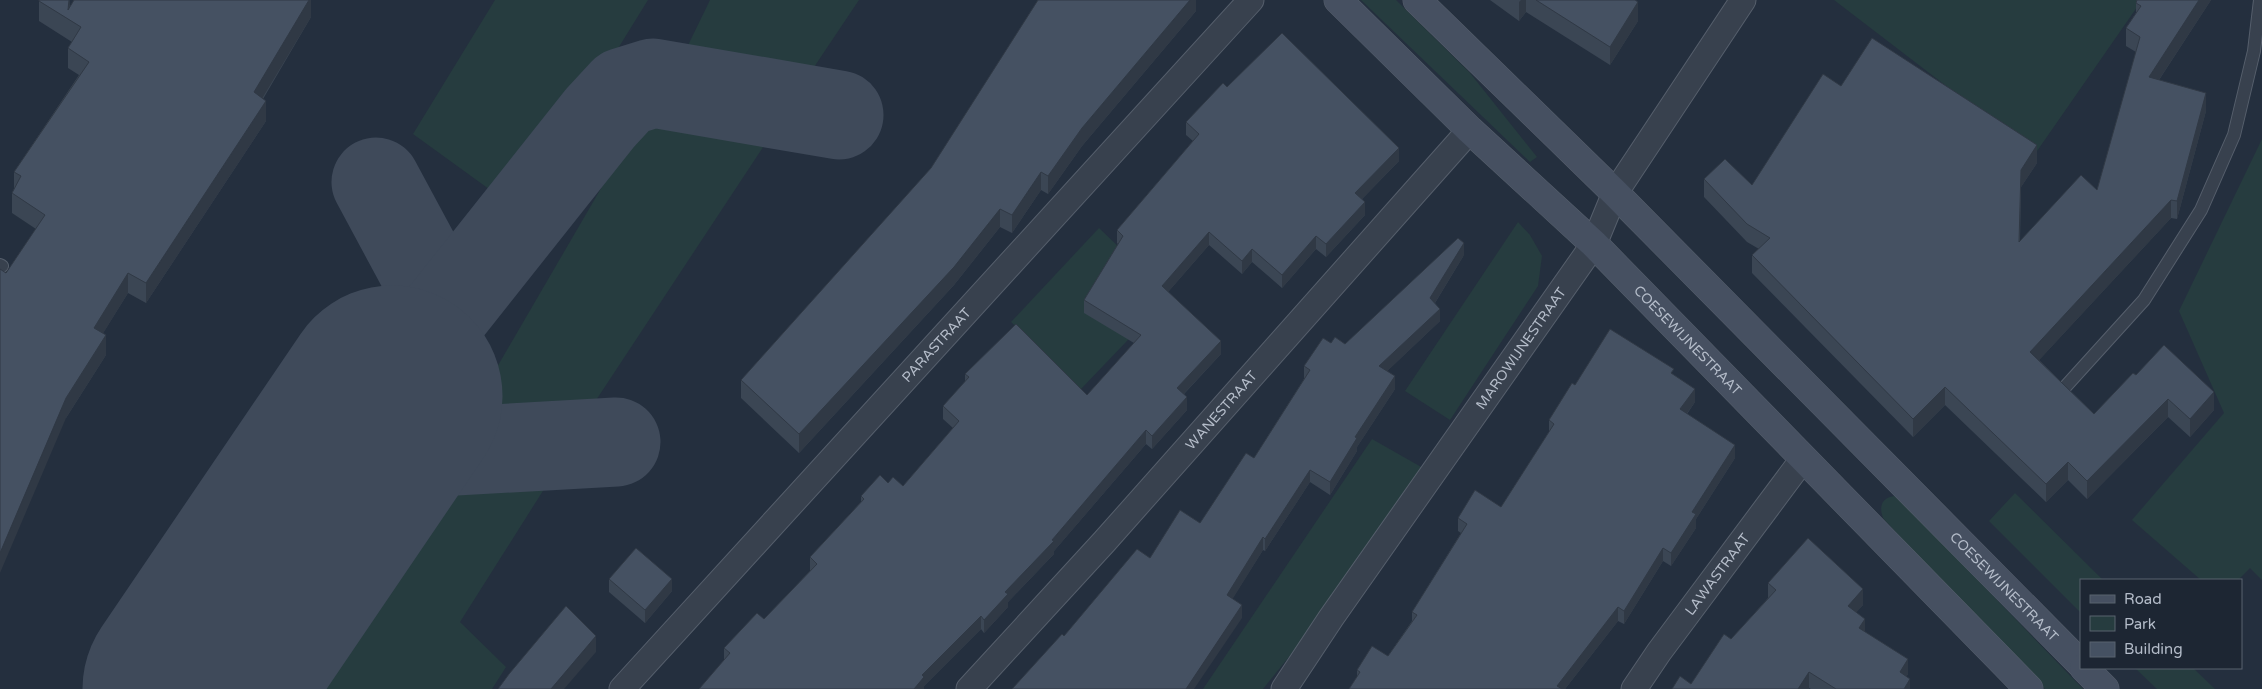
<svg xmlns="http://www.w3.org/2000/svg" width="2262" height="689" viewBox="0 0 2262 689" font-family="'Varela Round',sans-serif">
  <style>
    .green { fill: #263c3f }
    .lines { fill: none; stroke-linecap: round; stroke-linejoin: round }
    .taxiway { stroke: #3f4a5a; stroke-width: 89 }
    .runway { stroke: #3f4a5a; stroke-width: 221 }
    .lane-casing { stroke: #565f6c; stroke-width: 14 }
    .street-casing { stroke: #565f6c; stroke-width: 27 }
    .secondary-casing { stroke: #565f6c; stroke-width: 29 }
    .lane { stroke: #38414e; stroke-width: 12 }
    .street { stroke: #38414e; stroke-width: 25 }
    .secondary { stroke: #465061; stroke-width: 28 }
    .wall { fill: #3b4654 }
    .shaded-wall { fill: #303945 }
    .building { fill: #455162; stroke: #303945 }
    .labels { text-anchor: middle; stroke-width: 4; stroke-linejoin: round; paint-order: stroke }
    .street-label { font-size: 14px; fill: #b4bcc9; stroke: #1d2633 }
  </style>
  <rect width="100%" height="100%" fill="#242f3e"/>
  <g class="green">
    <path d="M495 0H648L518 210 413 134Z"/>
    <path d="M710 0H859L802 85 677 68Z"/>
    <path d="M1361 0H1396L1470 73 1537 157 1530 162Z"/>
    <path d="M1834 0H2142L2035 154Z"/>
    <path d="M642 118 775 129 583 420 472 410Z"/>
    <path d="M2262 139V580L2250 568 2238 580H2201L2132 520 2224 413 2179 311Z"/>
    <path d="M1518 222 1530 235 1542 256 1538 286 1450 420 1405 391Z"/>
    <path d="M1099 228 1170 296 1081 389 1011 322Z"/>
    <path d="M1372 439 1423 468 1326 611 1263 689H1203Z"/>
    <path d="M467 455 553 475 460 622 506 667 492 689H308Z"/>
    <path d="M2015 493 2103 580H2081V613L1989 521Z"/>
    <path d="M1894 496 1903 503 2083 689H2045L1961 604 1883 518C1879 507 1881 498 1894 496Z"/>
    <path d="M2135 668H2193L2215 689H2157Z"/>
  </g>
  <g class="lines">
    <g class="taxiway">
      <path d="M376 182 446 312 392 396"/>
      <path d="M446 312 600 118 624 92 653 83 839 115"/>
      <path d="M350 457 616 442"/>
    </g>
    <path class="runway" d="M193 689 392 396"/>
    <defs>
      <g id="lane">
        <path d="M0 265 2 266"/>
        <path d="M2066 386 2144 300 2201 210 2234 135 2254 51 2260 0"/>
      </g>
      <g id="street">
        <path id="s1" d="M622 689 1251 0"/>
        <path id="s2" d="M969 689 1104 542 1470 130"/>
        <path id="s3" d="M1284 689 1331 618 1594 244 1615 193 1743 0"/>
        <path id="s4" d="M1634 689 1659 652 1803 459"/>
      </g>
      <g id="secondary">
        <path id="s5" d="M1338 0 1470 130 1594 244 2029 689"/>
        <path id="s6" d="M1417 0 1615 193 2081 664"/>
        <path d="M2084 668 2105 689"/>
      </g>
    </defs>
    <use href="#lane" class="lane-casing"/>
    <use href="#street" class="street-casing"/>
    <use href="#secondary" class="secondary-casing"/>
    <use href="#lane" class="lane"/>
    <use href="#street" class="street"/>
    <use href="#secondary" class="secondary"/>
  </g>
  <g class="wall">
    <path d="M39 0H70V7L311 0V17L263 99 266 121 146 303 128 293 103 333 106 355 66 418 6 273 36 229 12 213V193L14 190V172L79 75 68 68V48L72 42 39 21Z"/>
    <path d="M1196 0V11L1082 146 1048 194 1041 190 1012 233 1000 227 954 285 799 453 741 398V380Z"/>
    <path d="M1490 0H1635L1638 21 1610 65 1526 12 1519 21Z"/>
    <path d="M2137 0H2211L2159 80 2206 111 2177 219 2171 218 2039 360 2094 414 2136 375 2214 410 2190 437 2168 417 2087 499 2068 480 2046 502 1945 405 1913 437 1752 273V255L1759 249 1747 242 1704 197V179L1752 185 1841 86 2037 163 2021 187 2020 242 2097 190 2136 52 2126 46V28L2136 13V3Z"/>
    <path d="M1227 87 1399 161 1362 199 1365 215 1326 257 1316 249 1282 288 1252 262 1242 274 1209 245 1168 292 1221 354 1184 394 1187 410 1152 449 1146 444 1054 551V554L1008 602V607L984 633 981 629 924 686V689L724 660V648L764 619 810 571V557L861 502V496L888 483 903 486 953 428 943 419V406L965 382V374L1087 395 1134 343 1084 313V300L1118 244 1117 243V230L1193 141 1186 135V122Z"/>
    <path d="M1464 255 1435 303 1440 321 1387 371 1395 389 1357 447V451L1330 495 1310 482 1265 551 1263 550 1232 599 1242 618 1064 636 1150 558 1200 523 1254 458 1304 379V366L1331 343 1345 344Z"/>
    <path d="M1674 375 1695 402 1687 414 1735 458 1696 519V528L1671 566 1663 561 1624 624 1618 621 1565 689H1349L1357 677V670L1388 656 1412 621V612L1461 533 1458 531V518L1501 507 1549 432V420L1575 385Z"/>
    <path d="M609 579 672 591 645 623 609 592Z"/>
    <path d="M1768 583 1863 605 1856 612 1865 632 1908 674 1906 677 1910 689H1811L1809 688 1808 689H1672L1691 684 1768 598Z"/>
  </g>
  <g class="shaded-wall">
    <path d="M69 0H70L69 20 68 19Z"/>
    <path d="M309 0H311V17L254 112V92Z"/>
    <path d="M1190 0H1196V11L1082 146 1048 194V176L1082 128Z"/>
    <path d="M1521 0H1526V12L1519 21V2Z"/>
    <path d="M2199 0H2211L2149 95V77Z"/>
    <path d="M1638 2V21L1610 65V47Z"/>
    <path d="M2206 93V111L2177 219V201Z"/>
    <path d="M266 101V121L146 303V283Z"/>
    <path d="M2037 145V163L2021 187V170Z"/>
    <path d="M1399 148V161L1355 206V193Z"/>
    <path d="M1041 172V190L1012 233V215Z"/>
    <path d="M2171 200V218L2030 370V352Z"/>
    <path d="M1365 202V215L1326 257V244Z"/>
    <path d="M1000 209V227L954 285 799 453V434Z"/>
    <path d="M1209 232V245L1162 299V286Z"/>
    <path d="M1316 236V249L1282 288V275Z"/>
    <path d="M1464 243V255L1430 311V298Z"/>
    <path d="M1252 249V262L1242 274V261Z"/>
    <path d="M128 273V293L94 348V328Z"/>
    <path d="M1440 309V321L1379 379V366Z"/>
    <path d="M106 335V355L66 418 0 573V553L66 398Z"/>
    <path d="M1221 341V354L1177 401V388Z"/>
    <path d="M1395 376V389L1357 447V451L1330 495V482L1355 437Z"/>
    <path d="M1945 387V405L1913 437V419Z"/>
    <path d="M1695 389V402L1680 423V409Z"/>
    <path d="M2214 392V410L2190 437V419Z"/>
    <path d="M1187 397V410L1152 449V436Z"/>
    <path d="M2168 399V417L2087 499V481Z"/>
    <path d="M1146 430V444L1054 551V554L1008 602V607L984 633V620L1005 592 1052 540Z"/>
    <path d="M1735 445V458L1696 519V528L1671 566V553L1692 512Z"/>
    <path d="M2068 462V480L2046 502V484Z"/>
    <path d="M1310 470V482L1265 551V539Z"/>
    <path d="M1263 537V550L1227 608V595Z"/>
    <path d="M1663 548V561L1624 624V611Z"/>
    <path d="M672 579V591L645 623V610Z"/>
    <path d="M1863 589V605L1848 622V606Z"/>
    <path d="M1242 605V618L1194 689H1186Z"/>
    <path d="M1618 607V621L1565 689H1557V686Z"/>
    <path d="M981 616V629L924 686V689H914L922 675Z"/>
    <path d="M1865 619V634L1859 628Z"/>
    <path d="M596 636V652L564 689H551Z"/>
    <path d="M1908 659V674L1900 688V672Z"/>
    <path d="M1809 672V688L1808 689H1798Z"/>
    <path d="M1910 679V689H1904Z"/>
  </g>
  <g class="building">
    <path d="M39 0H69L68 10 74 0H309L254 92 266 101 146 283 128 273 94 328 106 335 66 398 0 553V269L6 273 45 215 12 193 21 176 14 172 89 62 68 48 81 27 39 1Z"/>
    <path d="M1038 0H1190L1082 128 1048 176 1041 172 1012 215 1000 209 954 267 799 434 741 380 931 168Z"/>
    <path d="M1536 0H1635L1638 2 1610 47Z"/>
    <path d="M2137 0H2199L2149 77 2206 93 2177 201 2171 200 2030 352 2094 414 2133 373 2136 375 2164 345 2214 392 2190 419 2168 399 2087 481 2068 462 2046 484 1945 387 1913 419 1752 255 1770 238 1747 224 1704 179 1725 159 1752 185 1823 74 1841 86 1872 38 2037 145 2021 170 2019 242 2081 175 2097 190 2140 37 2126 28 2141 6 2136 3Z"/>
    <path d="M1282 33 1399 148 1355 193 1365 202 1326 244 1316 236 1282 275 1252 249 1242 261 1209 232 1162 286 1221 341 1177 388 1187 397 1152 436 1146 430 1052 540 1054 541 1005 592 1008 594 984 620 981 616 922 675 924 677 914 689H699L730 653 724 648 757 613 764 619 817 564 810 557 864 499 861 496 880 475 888 483 893 477 903 486 959 421 943 406 969 377 965 374 1016 324 1087 395 1141 335 1084 300 1123 236 1117 230 1199 134 1186 122 1223 83 1227 87Z"/>
    <path d="M1458 238 1464 243 1430 298 1440 309 1379 366 1395 376 1355 437 1357 438 1330 482 1310 470 1265 539 1263 537 1227 595 1242 605 1186 689H1012L1062 634 1064 636 1137 549 1150 558 1180 510 1200 523 1246 453 1254 458 1310 370 1304 366 1323 338 1331 343 1335 337 1345 344Z"/>
    <path d="M1610 329 1674 369 1671 373 1695 389 1680 409 1735 445 1692 512 1696 514 1671 553 1663 548 1624 611 1618 607 1557 686 1562 689H1349L1360 672 1357 670 1372 646 1388 656 1417 615 1412 612 1467 524 1458 518 1475 490 1501 507 1554 424 1549 420 1572 383 1575 385Z"/>
    <path d="M1808 538 1863 589 1848 606 1865 619 1859 628 1908 659 1900 672 1910 679 1904 689H1836L1809 672 1798 689H1672L1680 676 1691 684 1724 634 1731 639 1776 590 1768 583Z"/>
    <path d="M636 548 672 579 645 610 609 579Z"/>
    <path d="M566 606 596 636 551 689H498L509 674Z"/>
  </g>
  <g class="labels">
    <g class="street-label">
      <text dy="5" stroke="none"><textPath href="#s5" startOffset="488">COESEWIJNESTRAAT</textPath></text>
      <text dy="5" stroke="none"><textPath href="#s1" startOffset="466">PARASTRAAT</textPath></text>
      <text dy="5" stroke="none"><textPath href="#s3" startOffset="415">MAROWIJNESTRAAT</textPath></text>
      <text dy="5" stroke="none"><textPath href="#s2" startOffset="376">WANESTRAAT</textPath></text>
      <text dy="5" stroke="none"><textPath href="#s4" startOffset="142">LAWASTRAAT</textPath></text>
      <text dy="5" stroke="none"><textPath href="#s6" startOffset="830">COESEWIJNESTRAAT</textPath></text>
    </g>
  </g>
  <rect x="2080" y="579" width="162" height="90" fill="#1d2633" stroke="#59626f"/>
  <rect x="2090" y="595" width="25" height="8" fill="#465061" stroke="#59626f"/>
  <text x="2124" y="604" font-size="15" fill="#b4bcc9">Road</text>
  <rect x="2090" y="616" width="25" height="15" fill="#263c3f" stroke="#59626f"/>
  <text x="2124" y="629" font-size="15" fill="#b4bcc9">Park</text>
  <rect x="2090" y="642" width="25" height="15" fill="#455162" stroke="#59626f"/>
  <text x="2124" y="654" font-size="15" fill="#b4bcc9">Building</text>
</svg>
